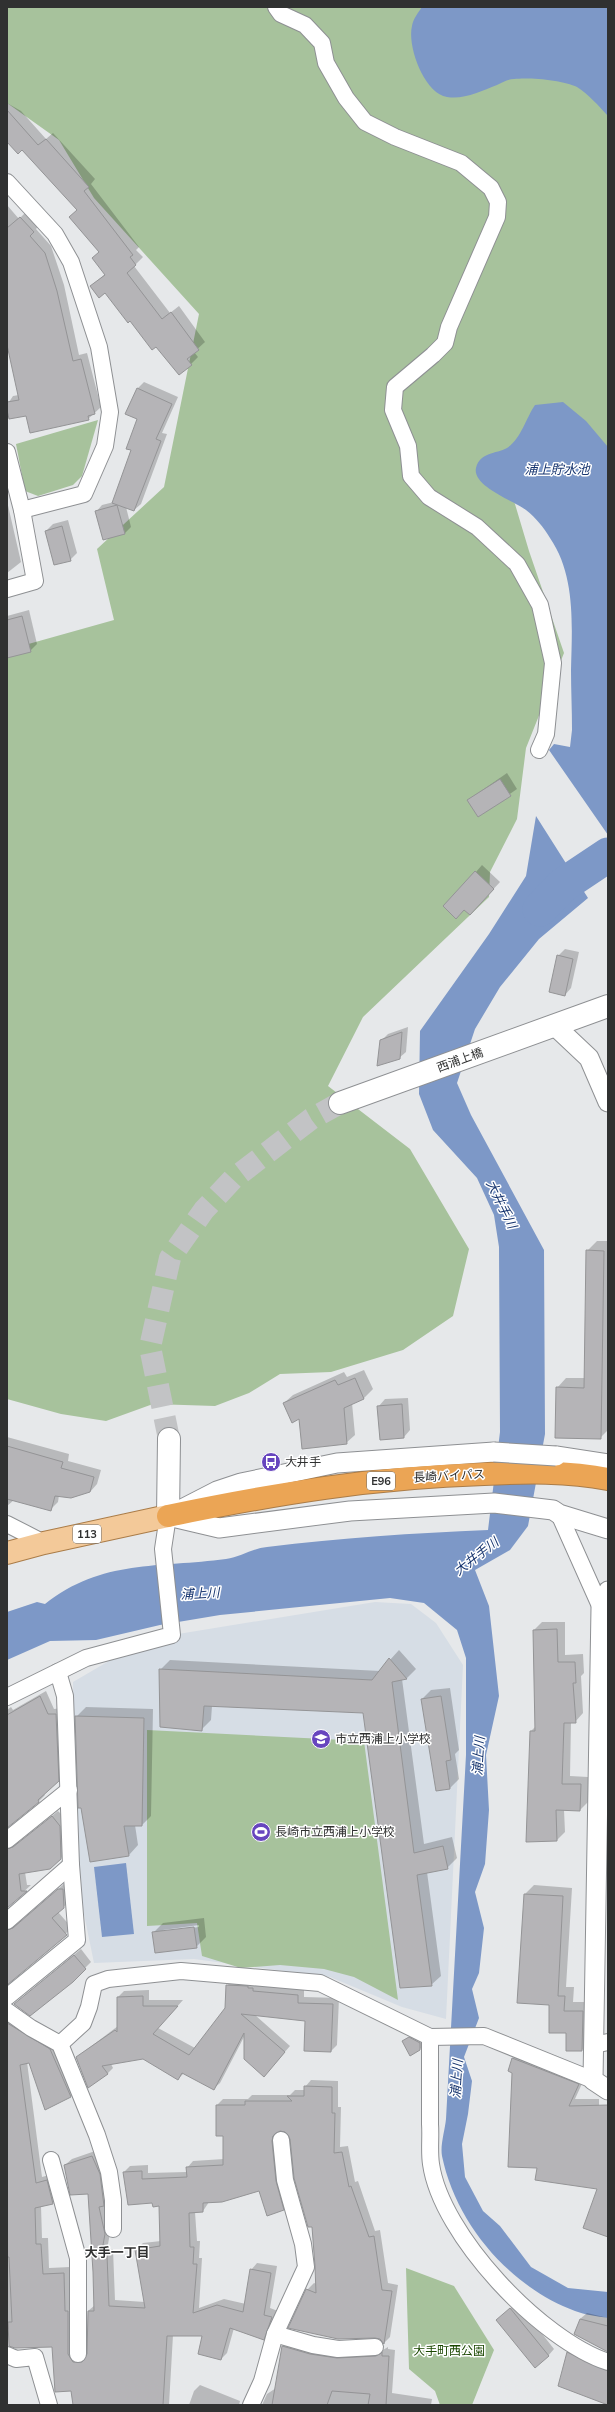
<svg xmlns="http://www.w3.org/2000/svg" width="615" height="2412" viewBox="0 0 615 2412" font-family="Mulish,'Noto Sans JP',sans-serif">
  <style>
    .built { fill: #d6dde5 }
    .green { fill: #a7c29c }
    .water { fill: #7d98c7 }
    .shadow { fill: #0003; fill-rule: evenodd }
    .lines { fill: none; stroke-linecap: round; stroke-linejoin: round }
    .river { stroke: #7d98c7; stroke-width: 35 }
    .building { fill: #b5b4b7; stroke: #949496 }
    .secondary-tunnel { stroke: #c2c3c5; stroke-width: 22; stroke-dasharray: 22 11; stroke-linecap: butt }
    .minor-casing { stroke: #8e9093; stroke-width: 18 }
    .tertiary-casing { stroke: #8e9093; stroke-width: 21 }
    .secondary-casing { stroke: #8e9093; stroke-width: 24 }
    .primary-casing { stroke: #aa7c48; stroke-width: 24 }
    .motorway-casing { stroke: #aa7c48; stroke-width: 24 }
    .minor { stroke: #fff; stroke-width: 16 }
    .tertiary { stroke: #fff; stroke-width: 19 }
    .secondary { stroke: #fff; stroke-width: 22 }
    .primary { stroke: #f3c999; stroke-width: 22 }
    .motorway { stroke: #eba555; stroke-width: 22 }
    .tertiary-bridge-casing { stroke: #8e9093; stroke-width: 21; stroke-linecap: butt }
    .tertiary-bridge { stroke: #fff; stroke-width: 19 }
    .labels { text-anchor: middle; stroke-width: 3; stroke-linejoin: round; paint-order: stroke }
    .shield { fill: #fff; stroke: #6e6f6f; stroke-width: 1 }
    .shield-label { font-size: 11px; font-weight: bold; fill: #303131 }
    .street-label { font-size: 12px; fill: #303131; stroke: #fff }
    .poi-label { font-size: 12px; fill: #303131; stroke: #fff; text-anchor: start }
    .park-label { font-size: 12px; fill: #1a4700; stroke: #fff }
    .water-label { font-size: 13px; font-style: italic; fill: #17356f; stroke: #fff }
    .neighbourhood-label { font-size: 13px; font-weight: bold; fill: #303131; stroke: #fff }
  </style>
  <rect width="100%" height="100%" fill="#e6e8ea"/>
  <path class="built" d="M375 1602 411 1604 436 1623 463 1665 446 2019 402 2007 330 1977 194 1959 94 1963 76 1875 73 1682 109 1661 172 1635Z"/>
  <g class="green">
    <path d="M7 7H469L534 37 608 100V455L506 474 529 551 564 653 526 748 517 819 490 872 489 897 363 1017 328 1086 410 1149 469 1249 453 1316 403 1350 331 1372 280 1374 249 1393 215 1406 153 1404 106 1421 61 1414 7 1399V650L114 620 97 549 164 487 199 314 94 198 59 140 7 103Z"/>
    <path d="M98 420 82 476 73 485 38 496 25 491 16 444Z"/>
    <path d="M147 1730 364 1741 398 2000 354 1977 324 1969 280 1965 241 1968 202 1956 197 1923 147 1926Z"/>
    <path d="M406 2268 454 2286 494 2350 472 2405H440L435 2391 409 2369Z"/>
  </g>
  <g class="water">
    <path d="M422 7H608V116C598 105 589 95 577 87 564 80 528 77 514 79 508 79 502 83 497 85 481 91 464 100 447 97 424 93 407 46 412 26 413 19 418 13 422 7Z"/>
    <path d="M563 402 586 421 608 447V835L549 750 554 744 570 747 572 730C572 710 571 690 571 670 572 626 576 576 550 538 544 528 536 518 526 510 514 501 472 486 476 468 480 452 496 454 507 448 521 439 526 418 535 405Z"/>
    <path d="M536 816 588 898 539 939 500 987 475 1029 457 1083 471 1115 544 1250 545 1434 528 1526 510 1550 475 1570 489 1606 499 1696 486 1755 489 1810 485 1864 475 1892 484 1928 479 1973 472 1989 479 2018 464 2057 472 2081 468 2114 462 2144 465 2177 483 2211 500 2226 531 2267 568 2288 608 2292V2318C597 2316 585 2315 575 2311 510 2287 456 2224 442 2156 440 2145 445 2130 446 2119L466 1755V1658L457 1630 424 1603 390 1598 220 1615 160 1625 96 1640 50 1641 7 1660V1612L37 1602 45 1604C102 1559 159 1568 226 1559 241 1557 253 1548 267 1547 340 1538 414 1533 488 1530L500 1432 499 1247 494 1215 477 1178 433 1130 419 1094 420 1031 489 934 526 876Z"/>
    <path d="M126 1863 134 1934 102 1937 94 1867Z"/>
  </g>
  <g class="shadow">
    <path d="M7 103 21 111 46 139 53 133 95 179 91 184 139 247 136 250 143 257 134 266 170 313 179 306 205 342 194 352 198 357 191 364 156 345 105 292 91 286 105 274 93 258 100 251 78 210 22 149 7 140Z"/>
    <path d="M7 205 19 219 27 211 39 225 36 229 51 246 64 285 79 355 87 353 101 407 88 419 26 414 7 405 13 396 19 395 7 342Z"/>
    <path d="M144 382 178 397 162 433 167 434 141 504 134 510 126 507 131 527 125 533 96 512 102 505 114 502 132 450 138 419 126 413 138 388Z"/>
    <path d="M7 501 21 562 7 573Z"/>
    <path d="M68 520 77 553 70 560 46 531 53 524Z"/>
    <path d="M29 610 37 644 30 651 7 657V616Z"/>
    <path d="M507 773 517 789 478 816 468 800Z"/>
    <path d="M482 865 500 882 477 907 464 909 476 872Z"/>
    <path d="M565 949 579 952 571 988 565 995 558 956Z"/>
    <path d="M408 1027 406 1052 399 1058 381 1041 388 1034Z"/>
    <path d="M597 1241H608V1430L600 1438 557 1388 566 1378H585L587 1251Z"/>
    <path d="M364 1370 373 1389 364 1398 352 1403 355 1435 346 1443 300 1418 284 1403 293 1395 344 1372 347 1377Z"/>
    <path d="M408 1398 410 1430 404 1437 379 1406 385 1399Z"/>
    <path d="M7 1437 69 1454 68 1461 101 1470 97 1484 90 1492 59 1495 58 1502 50 1510 14 1500 7 1506Z"/>
    <path d="M542 1622H565V1655L583 1654 584 1673 581 1676 583 1713 575 1722H571L570 1776 588 1777V1802L580 1810H564L565 1832 557 1840 531 1731 536 1726 534 1630Z"/>
    <path d="M399 1650 416 1669 407 1678 402 1679 424 1844 452 1837 457 1858 447 1868 427 1872 441 1976 431 1985 364 1712 212 1706 211 1720 201 1730 160 1670 170 1660 380 1671Z"/>
    <path d="M450 1688 459 1750 455 1754 459 1779 450 1788 437 1790 422 1699 431 1690Z"/>
    <path d="M46 1691 54 1709 62 1708 64 1774 43 1793 45 1795 39 1801 7 1827V1710L11 1707 13 1710Z"/>
    <path d="M86 1707 153 1709 151 1816 142 1825H135L138 1845 129 1855 76 1717Z"/>
    <path d="M58 1811 66 1819 67 1852 61 1858 25 1872 27 1885H31L7 1907V1840L10 1843 20 1842Z"/>
    <path d="M65 1883 70 1901 58 1912 72 1928 7 1984V1921L10 1924 20 1923Z"/>
    <path d="M534 1885 572 1888 566 1987H574L573 2002H592L591 2041 582 2050H567V2032L525 1894Z"/>
    <path d="M204 1918 206 1937 196 1947 153 1933 163 1923ZM199 1925V1927L163 1932V1930Z"/>
    <path d="M81 1949 91 1962 85 1968 15 2004Z"/>
    <path d="M233 1979 304 1989V1997L339 1998 337 2045 331 2051 306 2020 255 2015 290 2046 270 2069 245 2035 220 2083 213 2089 184 2073 178 2079 143 2058 111 2064 113 2068 107 2074 77 2057 118 2026V1997L124 1991 149 1990V2000H183L158 2028 195 2048 226 2009 227 1986Z"/>
    <path d="M7 2013 56 2043 77 2090 71 2096 46 2108 30 2062H27L42 2177 53 2174 59 2197 53 2203 41 2206 42 2238H48L49 2268 70 2267 71 2305 85 2358 87 2356 88 2311 95 2305 89 2193 65 2165 72 2159 98 2150 111 2227 107 2250 113 2249 115 2300 145 2302 136 2250 143 2243 161 2241 160 2205 153 2202 124 2172 130 2166 148 2165V2173L187 2172V2168L193 2161 224 2159V2135L217 2105 223 2099H248L252 2095H290L295 2090H305V2087L311 2080 338 2081V2107H341L340 2147 348 2146 355 2182 358 2181 375 2231 380 2230 388 2283 398 2285 390 2337 384 2343 380 2338 307 2290 314 2283 317 2284 313 2226 291 2138 286 2131 278 2130 290 2203 283 2209 260 2189 209 2202 203 2211 195 2212 197 2241H200L199 2258H202L199 2308 224 2299 246 2304 251 2270 257 2263 277 2266 270 2308 278 2311 270 2330 265 2335 234 2328 227 2353 221 2359 204 2335H173L169 2405H74L71 2390 53 2346 50 2329H7Z"/>
    <path d="M413 2035 423 2040V2046L420 2049 403 2041Z"/>
    <path d="M521 2051 585 2077 575 2099H599V2110L608 2112V2236L598 2188 538 2167 513 2072 510 2071 513 2058Z"/>
    <path d="M517 2302 554 2349 548 2356 504 2314Z"/>
    <path d="M587 2313 608 2318V2350L580 2319Z"/>
    <path d="M289 2340 344 2352 383 2350 388 2347V2349L395 2350 392 2393 432 2399 431 2405H262L267 2394 276 2388 283 2346Z"/>
    <path d="M574 2346 608 2363V2404L568 2352Z"/>
    <path d="M200 2385 240 2401 239 2405H189L194 2391Z"/>
  </g>
  <g class="lines">
    <path class="river" d="M540 909 563 885 608 855"/>
  </g>
  <g class="building">
    <path d="M7 110 38 145 46 139 89 187 84 191 133 255 130 257 136 265 127 273 162 319 171 312 199 350 187 359 192 365 179 375 156 347 152 350 130 321 128 323 105 293 99 298 90 286 105 275 92 258 99 252 69 217 77 210 22 150 18 154 7 142Z"/>
    <path d="M20 217 34 232 30 236 45 253 57 291 73 361 81 359 95 414 88 416 89 420 30 433 26 416 9 419 7 410V402L19 400 7 345V228Z"/>
    <path d="M137 388 172 404 156 439 161 441 134 511 112 503 131 450 126 449 137 419 125 414Z"/>
    <path d="M117 505 125 534 103 540 95 511Z"/>
    <path d="M62 526 71 561 54 565 45 531Z"/>
    <path d="M22 616 31 652 7 658V620Z"/>
    <path d="M500 779 511 796 478 817 467 800Z"/>
    <path d="M475 871 494 889 470 915 464 910 456 919 443 906Z"/>
    <path d="M557 955 573 959 565 996 549 992Z"/>
    <path d="M402 1032 400 1059 377 1066 380 1040Z"/>
    <path d="M586 1250 604 1251 601 1439 555 1438 556 1387 584 1388Z"/>
    <path d="M355 1378 364 1399 344 1408 347 1444 302 1449 299 1419 292 1423 283 1403 335 1380 338 1385Z"/>
    <path d="M402 1404 404 1438 380 1440 377 1406Z"/>
    <path d="M7 1446 63 1462 61 1468 94 1477 90 1492 71 1498 55 1496 51 1511 7 1499Z"/>
    <path d="M557 1629 558 1662H575L576 1683H573L576 1723H564L562 1784H581L580 1811 556 1810 557 1841 526 1842 530 1731H535L533 1630Z"/>
    <path d="M389 1658 407 1679 392 1682 414 1853 443 1846 448 1869 417 1875 432 1986 400 1988 363 1713 204 1706 202 1731 160 1727 159 1669 372 1680Z"/>
    <path d="M40 1696 48 1714H56L59 1781 38 1800 39 1802 7 1828V1715Z"/>
    <path d="M441 1696 451 1760 446 1761 450 1789 436 1791 421 1699Z"/>
    <path d="M75 1716 144 1718 142 1826H124L129 1856 90 1862 81 1808H78Z"/>
    <path d="M52 1816 60 1826 61 1859 50 1869 19 1874 21 1891H27L7 1908V1849L13 1847Z"/>
    <path d="M58 1889H63L64 1908 52 1918 67 1935 7 1985V1930L13 1928Z"/>
    <path d="M524 1894 563 1896 558 1996H565L564 2011H583L582 2051H566V2033H549V2005L517 2003Z"/>
    <path d="M194 1927 197 1948 155 1953 152 1932Z"/>
    <path d="M74 1955 86 1969 73 1982 30 2016 14 2004Z"/>
    <path d="M226 1985 248 1986V1988H253V1991L298 1995V2003L333 2004 331 2052 304 2051 305 2021 241 2014 285 2052 264 2077 244 2059V2033L214 2090 182 2073 178 2080 143 2059 102 2066 108 2074 88 2088 76 2057 115 2030 117 2032V1997L143 1996V2006H178L153 2034 189 2055 225 2008Z"/>
    <path d="M7 2023 50 2049 71 2097 45 2110 29 2063 20 2065 36 2183 47 2180 53 2204 35 2208 36 2244H41L43 2274 64 2273 65 2311H68V2354L73 2362H82L87 2354 88 2311H94L93 2272 88 2194 70 2195 64 2165 92 2156 100 2174 104 2206 99 2207 105 2234 101 2256 107 2255 109 2306 145 2308 135 2250 160 2246 159 2206 153 2207 152 2203 128 2205 123 2172 142 2171V2179L187 2177 186 2167 223 2165V2136H216V2105H245V2101H292L287 2096H304V2086L332 2087V2113H335L334 2153 342 2152 349 2187 351 2186 369 2237 374 2236 382 2290 392 2291 384 2344 380 2339 375 2338 338 2339 288 2328 306 2289 316 2293 315 2266 312 2227H308L294 2178 290 2139 285 2132 280 2131 273 2136 272 2141 276 2181 284 2210 267 2216 259 2191 222 2202 203 2203V2212L189 2213 190 2247H194L193 2264H197L193 2313 217 2305 243 2312 250 2269 271 2273 264 2315 272 2317 264 2340 230 2328 221 2360 198 2354 202 2336H167L163 2405H73L71 2391 55 2392 52 2347 15 2348 9 2346 8 2322H12L9 2257H7Z"/>
    <path d="M409 2037 420 2043V2050L410 2056 402 2041Z"/>
    <path d="M512 2058 579 2084 569 2106 608 2105V2237L583 2228 597 2189 535 2180 537 2168 508 2167 512 2073 508 2071Z"/>
    <path d="M510 2308 549 2356 535 2368 496 2320Z"/>
    <path d="M580 2319 608 2326V2352L574 2334Z"/>
    <path d="M282 2346 310 2354 337 2358 376 2356 382 2352V2356H389L386 2405H368L370 2394 332 2391 327 2405H272Z"/>
    <path d="M567 2352 608 2371V2405L558 2386Z"/>
  </g>
  <g class="lines">
    <path class="secondary-tunnel" d="M169 1439 150 1347 170 1258 204 1210 233 1179 311 1119 340 1103"/>
    <defs>
      <g id="minor">
        <path d="M276 7 281 14 305 25 322 43 326 63 346 98 365 122 395 137 461 163 491 188 498 202 497 217 449 327 445 343 433 355 395 387 393 410 408 446 411 476 429 497 477 527 517 564 540 605 553 663 546 734 539 750"/>
        <path d="M7 182 55 234 71 262 99 347 110 412 105 446 84 494 22 510"/>
        <path d="M7 452 22 510 35 581 7 589"/>
        <path d="M559 1514 601 1608"/>
        <path d="M7 1524 44 1543"/>
        <path d="M7 1697 86 1658 172 1635 163 1549 168 1516"/>
        <path d="M7 1840 69 1790"/>
        <path d="M7 1921 71 1865"/>
        <path d="M7 1997 77 1940 71 1865 65 1696 58 1672"/>
        <path d="M7 2011 31 2028 60 2044 97 2135 109 2172 113 2200V2229"/>
        <path d="M430 2037C430 2066 430 2095 430 2124 431 2137 429 2151 431 2164 441 2235 541 2340 608 2362"/>
        <path d="M60 2044 83 2023 89 2007 94 1984 108 1979 181 1971 320 1983 430 2037 484 2036 593 2080"/>
        <path d="M594 2045 608 2042"/>
        <path d="M51 2160 78 2258V2354"/>
        <path d="M275 2334 313 2345 338 2349 375 2347"/>
        <path d="M7 2355 16 2359 35 2357 49 2405"/>
        <path d="M251 2405 262 2381 275 2334 306 2267 303 2244 285 2180 281 2140"/>
      </g>
      <g id="tertiary">
        <path d="M554 1025 589 1058 608 1102"/>
        <path d="M556 1456 608 1464"/>
        <path d="M182 1509 217 1491 241 1483 337 1463 494 1452"/>
        <path d="M168 1516 219 1528 350 1511 494 1503 553 1510 559 1514 608 1529"/>
        <path d="M608 1591 601 1608 593 2080 608 2090"/>
      </g>
      <g id="secondary">
        <path d="M340 1103 608 1006"/>
        <path d="M168 1516 169 1439"/>
      </g>
      <path id="primary" d="M7 1553 44 1543 168 1516"/>
      <path id="motorway" d="M168 1516C273 1494 377 1477 484 1474 524 1472 568 1471 608 1479"/>
    </defs>
    <use href="#minor" class="minor-casing"/>
    <use href="#tertiary" class="tertiary-casing"/>
    <use href="#secondary" class="secondary-casing"/>
    <use href="#primary" class="primary-casing"/>
    <use href="#motorway" class="motorway-casing"/>
    <use href="#minor" class="minor"/>
    <use href="#tertiary" class="tertiary"/>
    <use href="#secondary" class="secondary"/>
    <use href="#primary" class="primary"/>
    <use href="#motorway" class="motorway"/>
    <defs>
      <path id="tertiary-bridge" d="M494 1452 556 1456"/>
    </defs>
    <use href="#tertiary-bridge" class="tertiary-bridge-casing"/>
    <use href="#tertiary-bridge" class="tertiary-bridge"/>
  </g>
  <defs>
    <symbol id="bus-disc" viewBox="-11 -11 22 22"><circle r="9.5" fill="#6745be" stroke="#fff"/><path d="M-5-6H5V4H4V6H2V4H-2V6H-4V4H-5ZM-3.5-4V0h7V-4ZM-3.5 1.2v1.5H-2V1.2ZM2 1.2v1.5H3.5V1.2Z" fill="#fff"/></symbol>
    <symbol id="school-disc" viewBox="-11 -11 22 22"><circle r="9.5" fill="#6745be" stroke="#fff"/><path d="M0-5L7-2L0 1L-7-2ZM-4 1L0 2.5L4 1V4Q0 6-4 4Z" fill="#fff"/></symbol>
    <symbol id="stadium-disc" viewBox="-11 -11 22 22"><circle r="9.5" fill="#6745be" stroke="#fff"/><path d="M0-5a6.5 5 0 1 0 0 10a6.5 5 0 1 0 0-10ZM-3.5-1.8h7v3.6h-7Z" fill="#fff"/></symbol>
  </defs>
  <g fill-rule="evenodd">
    <use href="#bus-disc" x="260" y="1451" width="22" height="22"/>
    <use href="#school-disc" x="310" y="1728" width="22" height="22"/>
    <use href="#stadium-disc" x="250" y="1821" width="22" height="22"/>
  </g>
  <g class="labels">
    <g class="shield">
      <rect x="367" y="1472" width="28" height="18" rx="3"/>
      <rect x="73" y="1525" width="28" height="18" rx="3"/>
    </g>
    <g class="shield-label">
      <text x="381" y="1485">E96</text>
      <text x="87" y="1538">113</text>
    </g>
    <g class="street-label">
      <text transform="translate(460 1060) rotate(-20)" y="4">西浦上橋</text>
      <text transform="translate(449 1476) rotate(-3)" y="4">長崎バイパス</text>
    </g>
    <g class="poi-label">
      <text x="285" y="1466">大井手</text>
      <text x="335" y="1743">市立西浦上小学校</text>
      <text x="275" y="1836">長崎市立西浦上小学校</text>
    </g>
    <g class="park-label">
      <text x="449" y="2355">大手町西公園</text>
    </g>
    <g class="water-label">
      <text x="557" y="474">浦上貯水池</text>
      <text transform="translate(502 1204) rotate(64)" y="5">大井手川</text>
      <text transform="translate(476 1556) rotate(-38)" y="5">大井手川</text>
      <text transform="translate(200 1593) rotate(-3)" y="5">浦上川</text>
      <text transform="translate(478 1756) rotate(-86)" y="5">浦上川</text>
      <text transform="translate(456 2079) rotate(-86)" y="5">浦上川</text>
    </g>
    <g class="neighbourhood-label">
      <text x="117" y="2257">大手一丁目</text>
    </g>
  </g>
  <rect width="615" height="2412" fill="none" stroke="#303131" stroke-width="16"/>
</svg>
